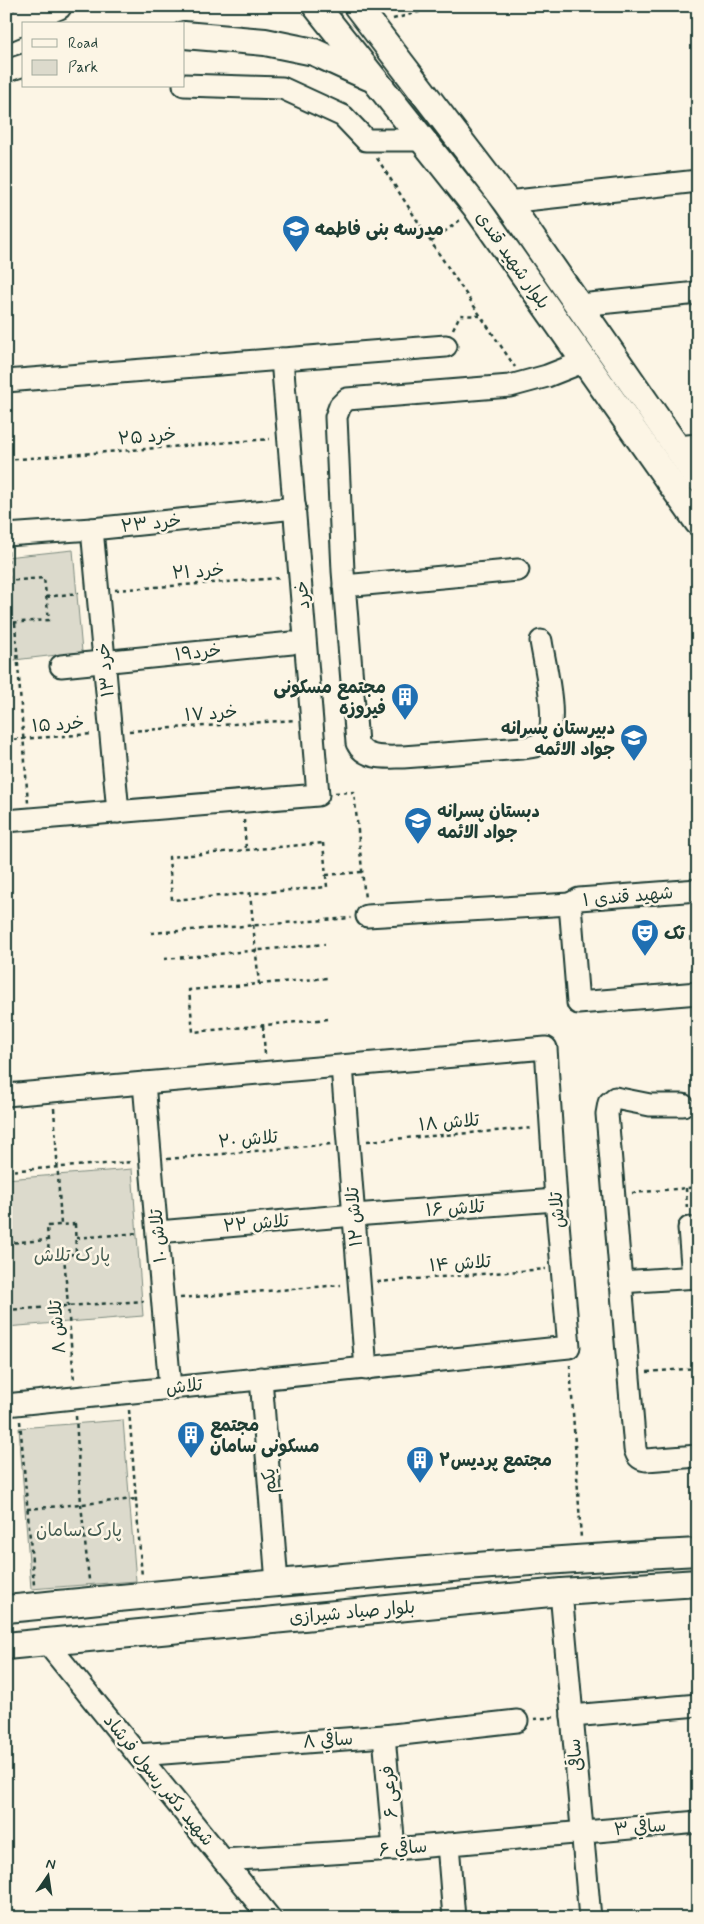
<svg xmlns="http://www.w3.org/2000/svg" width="704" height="1924" viewBox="0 0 704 1924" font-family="Mynerve,'Playpen Sans Arabic',sans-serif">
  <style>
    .green { fill: #dcdacc; stroke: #7e8c80 }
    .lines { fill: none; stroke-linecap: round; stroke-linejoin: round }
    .minor-casing { stroke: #1f3d34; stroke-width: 25 }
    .major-casing { stroke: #1f3d34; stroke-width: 30 }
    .path { stroke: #1f3d34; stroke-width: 2.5; stroke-dasharray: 4 4; stroke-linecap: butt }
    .minor { stroke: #fcf5e5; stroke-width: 21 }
    .major { stroke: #fcf5e5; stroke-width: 26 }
    .labels { text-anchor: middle; stroke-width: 5; stroke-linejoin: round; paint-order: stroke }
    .poi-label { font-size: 18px; font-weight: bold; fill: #1f3d34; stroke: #fcf5e5; text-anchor: start }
    .street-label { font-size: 18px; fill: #1f3d34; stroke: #fcf5e5 }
    .park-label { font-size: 18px; fill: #455c52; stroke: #fcf5e5 }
  </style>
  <rect width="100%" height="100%" fill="#fcf5e5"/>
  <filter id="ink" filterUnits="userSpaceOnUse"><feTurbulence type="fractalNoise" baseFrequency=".02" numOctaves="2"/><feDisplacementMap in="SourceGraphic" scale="10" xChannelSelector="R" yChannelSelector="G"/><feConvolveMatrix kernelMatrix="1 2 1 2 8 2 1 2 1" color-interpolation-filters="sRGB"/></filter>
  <g filter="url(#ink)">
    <g class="green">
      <path d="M73 550 82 652 6 661V557Z"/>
      <path d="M132 1169 143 1316 6 1327V1179Z"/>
      <path d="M123 1420 136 1581 31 1589 19 1428Z"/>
    </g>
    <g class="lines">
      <defs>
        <g id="minor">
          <path d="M6 71 24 65"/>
          <path d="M184 85 282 88 343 116 366 140H422"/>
          <path d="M507 202 698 181"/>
          <path d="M580 305 698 293"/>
          <path d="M6 381 446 346"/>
          <path d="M677 447 698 445"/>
          <path d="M92 529 118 812"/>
          <path d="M6 535 92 529 295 508"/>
          <path d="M344 586 518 570"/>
          <path d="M541 641C544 662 561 727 544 741 538 747 529 747 522 748L403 757C387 757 365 760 357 743L343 571 336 417 340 406 347 399 510 386 547 376 585 361"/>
          <path d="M61 666 292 643"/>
          <path d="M6 821 318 795 282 359"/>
          <path d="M698 890 579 899 570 904 578 1003 698 993"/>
          <path d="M367 916 570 904"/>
          <path d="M342 1066 366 1369"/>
          <path d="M144 1083 170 1388"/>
          <path d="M6 1095 546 1048 556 1200 569 1347 6 1405"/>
          <path d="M683 1105H650L615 1098 609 1103 607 1114 635 1449C637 1456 639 1459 646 1460L698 1456"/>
          <path d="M689 1228 693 1277"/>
          <path d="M158 1232 354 1215 556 1200"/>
          <path d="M620 1282 698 1277"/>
          <path d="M261 1378 277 1583"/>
          <path d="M561 1592 590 1918"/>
          <path d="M47 1643 270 1918"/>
          <path d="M572 1716 698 1705"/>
          <path d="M384 1736 394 1849"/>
          <path d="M138 1755 384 1736 517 1721"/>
          <path d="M448 1844 454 1918"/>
          <path d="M223 1860 394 1849 698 1822"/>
        </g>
        <g id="major">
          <path d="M316 6 476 207 698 522"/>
          <path d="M357 6 507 202 698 478"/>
          <path d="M6 28 58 6"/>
          <path d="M184 35 265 42 314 52 369 77"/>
          <path d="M6 1609C236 1587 467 1563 698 1552"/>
          <path d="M6 1646 561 1592 698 1583"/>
        </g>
      </defs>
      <use href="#minor" class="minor-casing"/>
      <use href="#major" class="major-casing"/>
      <g class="path">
        <path d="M393 19 442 6"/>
        <path d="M377 158 431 242 515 367"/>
        <path d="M431 242 460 220"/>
        <path d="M453 329 460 315 480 316"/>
        <path d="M6 460 270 439"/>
        <path d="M8 551 9 581"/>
        <path d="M6 581 44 578 49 620 6 623"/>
        <path d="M115 590 281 578"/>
        <path d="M46 597 79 593"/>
        <path d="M15 623 28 803"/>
        <path d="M129 731 295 720"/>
        <path d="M6 740 93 734"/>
        <path d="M335 793 354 792 365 899"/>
        <path d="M244 820 246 849"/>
        <path d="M323 843 327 887 172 900 169 857Z"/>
        <path d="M326 875 362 872"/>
        <path d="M250 893 259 984"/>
        <path d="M151 933 351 918"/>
        <path d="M164 959 325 944"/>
        <path d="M328 1019 193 1032 189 990 328 978"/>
        <path d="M263 1026 265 1054"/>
        <path d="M54 1108 61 1225"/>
        <path d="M367 1141 533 1128"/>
        <path d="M167 1159 331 1144"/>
        <path d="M6 1171 132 1162"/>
        <path d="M686 1188 687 1211"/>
        <path d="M632 1193 698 1187"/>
        <path d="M75 1224 76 1254 49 1256 47 1226Z"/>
        <path d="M76 1238 139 1233"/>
        <path d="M6 1243 48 1240"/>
        <path d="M64 1255 74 1381"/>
        <path d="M377 1282 546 1269"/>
        <path d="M180 1298 341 1285"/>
        <path d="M6 1310 144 1301"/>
        <path d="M570 1365 581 1539"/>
        <path d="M647 1372 698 1368"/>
        <path d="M129 1410 142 1577"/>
        <path d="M76 1416 81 1504 89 1580"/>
        <path d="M20 1421 34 1585"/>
        <path d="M27 1509 136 1499"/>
        <path d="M534 1719 556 1717"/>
      </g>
      <use href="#minor" class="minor"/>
      <use href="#major" class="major"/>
    </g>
  </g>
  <defs>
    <symbol id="school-pin" viewBox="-11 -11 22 30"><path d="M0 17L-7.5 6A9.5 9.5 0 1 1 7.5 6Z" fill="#1f6fb2" stroke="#fcf5e5"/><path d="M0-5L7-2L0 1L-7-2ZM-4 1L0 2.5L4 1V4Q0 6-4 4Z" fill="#fff"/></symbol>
    <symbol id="building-pin" viewBox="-11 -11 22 30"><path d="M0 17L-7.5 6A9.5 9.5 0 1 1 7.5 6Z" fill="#1f6fb2" stroke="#fcf5e5"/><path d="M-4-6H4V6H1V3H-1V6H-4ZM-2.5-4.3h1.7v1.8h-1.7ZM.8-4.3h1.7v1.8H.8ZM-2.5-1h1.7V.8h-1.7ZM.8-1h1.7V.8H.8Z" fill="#fff"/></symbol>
    <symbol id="theatre-pin" viewBox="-11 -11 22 30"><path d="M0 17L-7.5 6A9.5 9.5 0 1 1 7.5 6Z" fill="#1f6fb2" stroke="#fcf5e5"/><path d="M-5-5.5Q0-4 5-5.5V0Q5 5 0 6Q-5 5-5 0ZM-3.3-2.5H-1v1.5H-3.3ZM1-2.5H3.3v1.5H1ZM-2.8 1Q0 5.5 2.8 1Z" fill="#fff"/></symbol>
  </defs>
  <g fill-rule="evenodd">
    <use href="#school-pin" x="280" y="213" width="32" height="43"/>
    <use href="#building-pin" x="389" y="681" width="32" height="43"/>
    <use href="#school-pin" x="618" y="722" width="32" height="43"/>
    <use href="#school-pin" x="402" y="805" width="32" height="43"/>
    <use href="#theatre-pin" x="629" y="917" width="32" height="43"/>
    <use href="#building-pin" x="175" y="1419" width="32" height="43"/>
    <use href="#building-pin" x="404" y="1444" width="32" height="43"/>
  </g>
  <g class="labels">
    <g class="poi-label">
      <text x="315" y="235">مدرسه بنی فاطمه</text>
      <text x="386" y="693" text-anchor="end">مجتمع مسکونی<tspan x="386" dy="21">فیروزه</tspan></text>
      <text x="615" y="734" text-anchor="end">دبیرستان پسرانه<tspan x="615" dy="21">جواد الائمه</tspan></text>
      <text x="437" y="817">دبستان پسرانه<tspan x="437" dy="21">جواد الائمه</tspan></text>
      <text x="664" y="939">تک</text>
      <text x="210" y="1431">مجتمع<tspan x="210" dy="21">مسکونی سامان</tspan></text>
      <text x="439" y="1466">مجتمع پردیس۲</text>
    </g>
    <g class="street-label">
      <text transform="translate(513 260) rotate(55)" y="6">بلوار شهید قندی</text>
      <text transform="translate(147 436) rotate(-5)" y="6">خرد ۲۵</text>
      <text transform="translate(151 523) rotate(-6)" y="6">خرد ۲۳</text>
      <text transform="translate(198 571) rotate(-4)" y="6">خرد ۲۱</text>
      <text transform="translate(302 595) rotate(-95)" y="6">خرد</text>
      <text transform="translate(198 652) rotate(-6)" y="6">خرد۱۹</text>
      <text transform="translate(105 670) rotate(-96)" y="6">خرد ۱۳</text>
      <text transform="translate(211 713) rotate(-4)" y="6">خرد ۱۷</text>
      <text transform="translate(58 724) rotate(-4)" y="6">خرد ۱۵</text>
      <text transform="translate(628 896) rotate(-5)" y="6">شهيد قندی ۱</text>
      <text transform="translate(449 1122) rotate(-5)" y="6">تلاش ۱۸</text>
      <text transform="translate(248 1139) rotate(-5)" y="6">تلاش ۲۰</text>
      <text transform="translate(455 1208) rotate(-4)" y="6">تلاش ۱۶</text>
      <text transform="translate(557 1210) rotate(-95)" y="6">تلاش</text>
      <text transform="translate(354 1217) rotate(-94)" y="6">تلاش ۱۲</text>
      <text transform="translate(256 1223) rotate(-5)" y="6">تلاش ۲۲</text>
      <text transform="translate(158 1236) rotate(-95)" y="6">تلاش ۱۰</text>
      <text transform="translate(460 1263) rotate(-4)" y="6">تلاش ۱۴</text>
      <text transform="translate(57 1327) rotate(-95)" y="6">تلاش ۸</text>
      <text transform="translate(184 1386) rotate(-6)" y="6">تلاش</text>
      <text transform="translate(269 1481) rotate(-94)" y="6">یکم</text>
      <text transform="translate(352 1612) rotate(-5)" y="6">بلوار صیاد شیرازی</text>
      <text transform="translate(328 1740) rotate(-4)" y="6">ساقي ۸</text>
      <text transform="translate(575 1755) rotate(-95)" y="6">ساقی</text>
      <text transform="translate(159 1780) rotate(51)" y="6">شهید دکتر رسول فرشاد</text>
      <text transform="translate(389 1792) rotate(-95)" y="6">فرعی ۶</text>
      <text transform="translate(640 1827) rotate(-5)" y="6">ساقي ۳</text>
      <text transform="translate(403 1848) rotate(-5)" y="6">ساقي ۶</text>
    </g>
    <g class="park-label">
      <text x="72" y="1261">پارک تلاش</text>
      <text x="79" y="1536">پارک سامان</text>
    </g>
  </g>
  <rect width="704" height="1924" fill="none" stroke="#fcf5e5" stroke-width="25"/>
  <rect x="12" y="12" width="679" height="1899" fill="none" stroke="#1f3d34" stroke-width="2" filter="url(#ink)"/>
  <rect x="22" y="22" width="162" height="65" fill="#fcf5e5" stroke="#a4ab9e"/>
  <rect x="32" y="39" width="25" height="8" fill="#fcf5e5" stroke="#a4ab9e"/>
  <text x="68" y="48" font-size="15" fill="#1f3d34">Road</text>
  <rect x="32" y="60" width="25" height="15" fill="#dcdacc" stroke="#a4ab9e"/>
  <text x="68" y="72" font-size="15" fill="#1f3d34">Park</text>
  <g transform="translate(48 1876) rotate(13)" stroke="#fcf5e5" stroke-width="4" paint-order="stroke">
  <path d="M0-4L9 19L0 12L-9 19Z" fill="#1f3d34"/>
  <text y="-8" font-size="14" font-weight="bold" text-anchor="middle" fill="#1f3d34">N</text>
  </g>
</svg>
